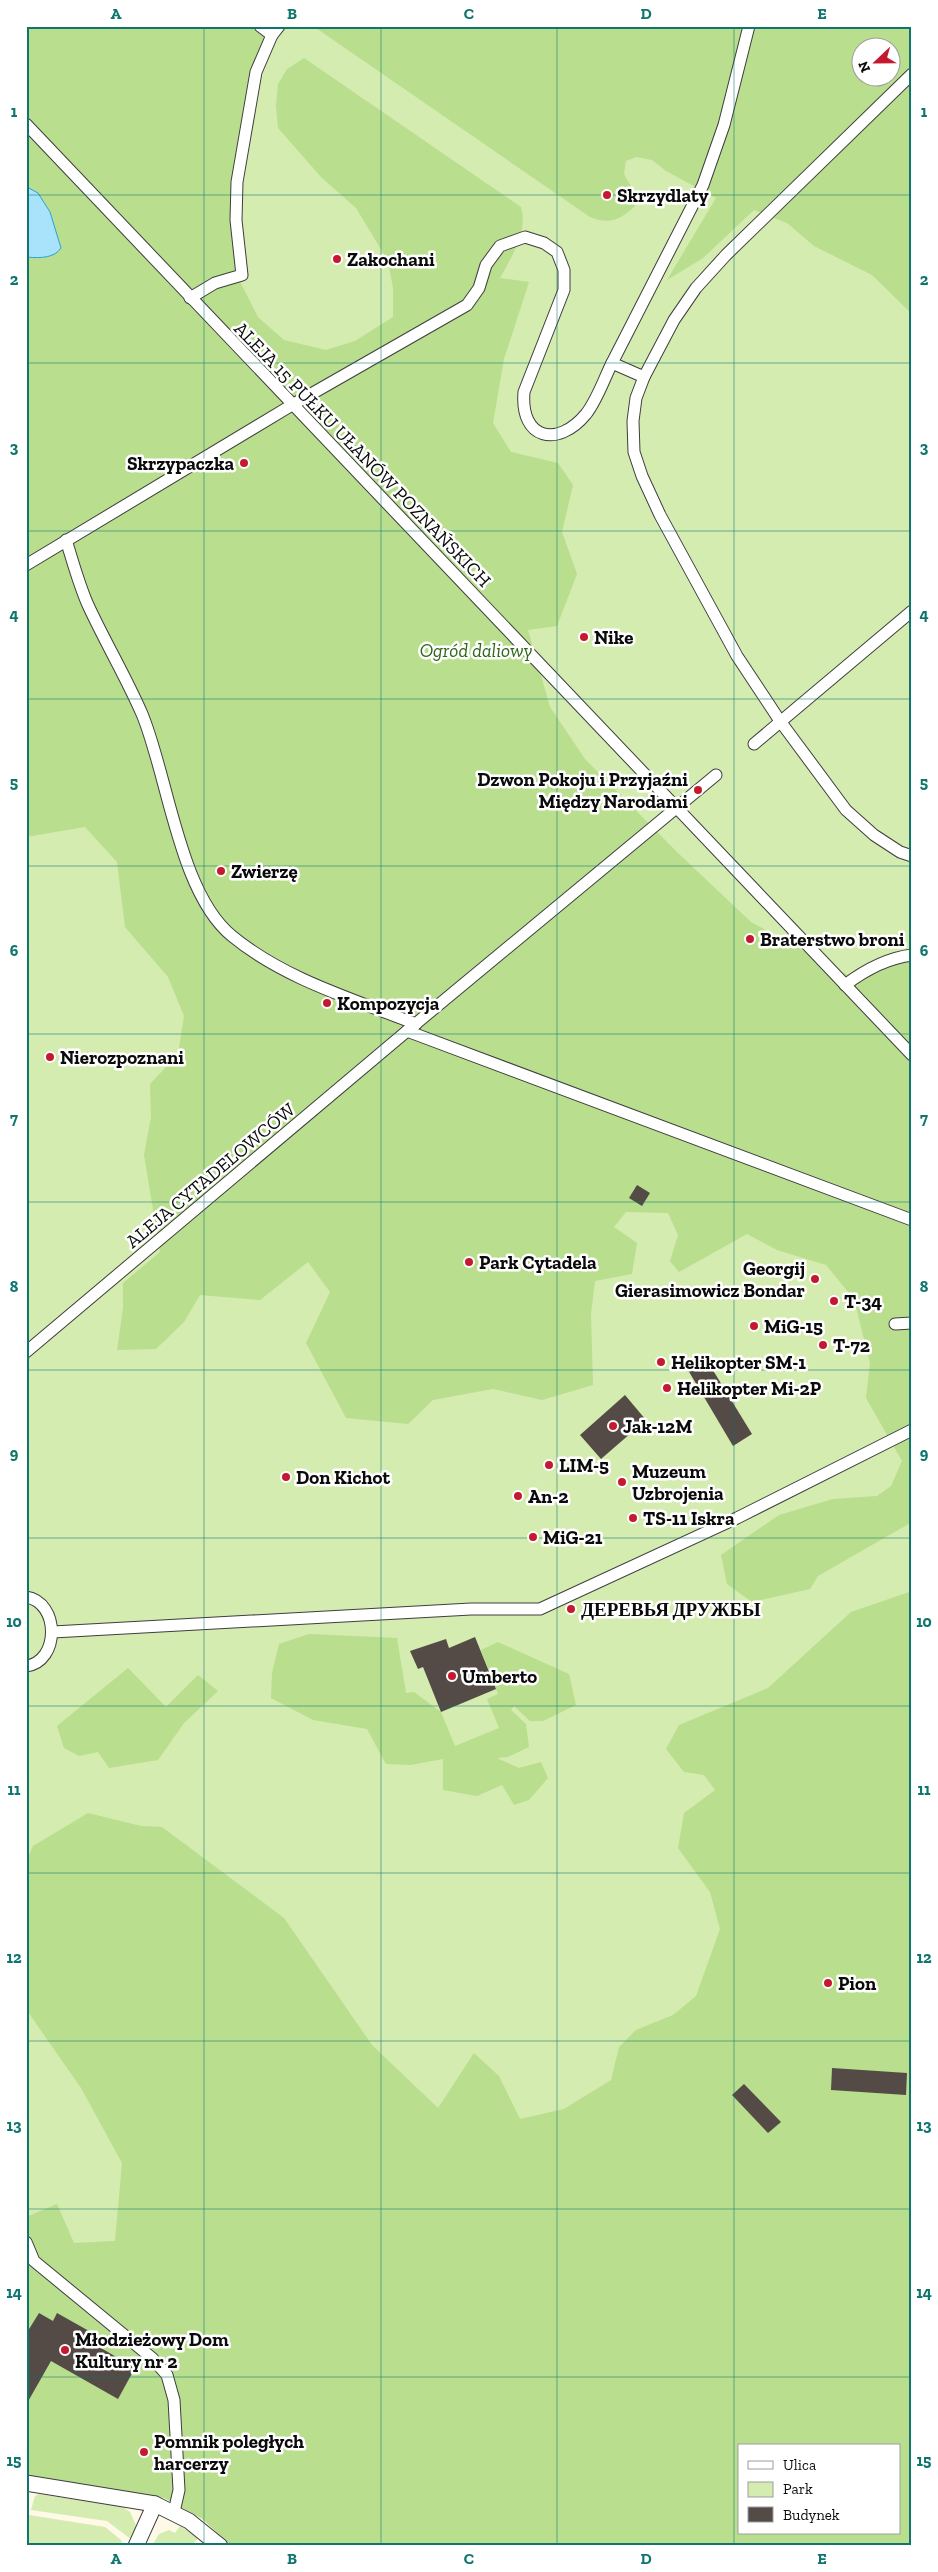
<svg xmlns="http://www.w3.org/2000/svg" width="938" height="2572" viewBox="0 0 938 2572" font-family="'Zilla Slab',serif">
  <style>
    .green { fill: #d4ecaf; fill-rule: evenodd }
    .forest { fill: #b9de8d; fill-rule: evenodd }
    .water { fill: #a8e3fb; stroke: #2aa1d8 }
    .building { fill: #544a46 }
    .lines { fill: none; stroke-linecap: round; stroke-linejoin: round }
    .pedestrian-casing { stroke: #3e3e3e; stroke-width: 13 }
    .minor-casing { stroke: #3e3e3e; stroke-width: 17 }
    .pedestrian { stroke: #fff; stroke-width: 11 }
    .minor { stroke: #fff; stroke-width: 15 }
    .grid { fill: none; stroke: #0f766e; stroke-width: 1; stroke-opacity: 0.55 }
    .poi-dot { fill: #c51930; stroke: #fff; stroke-width: 2 }
    .labels { text-anchor: middle; stroke-width: 5; stroke-linejoin: round; paint-order: stroke }
    .poi-label { font-size: 19px; font-weight: bold; fill: #0b0b0b; stroke: #fff; text-anchor: start }
    .street-label { font-size: 19px; fill: #0b0b0b; stroke: #fff }
    .park-label { font-size: 19px; font-style: italic; fill: #2e6617; stroke: #fff }
    .neatline { fill: none; stroke: #0f766e; stroke-width: 2 }
    .grid-label { font-size: 16px; text-anchor: middle; font-weight: bold; fill: #0f766e }
  </style>
  <rect width="100%" height="100%" fill="#fff9e8"/>
  <g class="green">
    <path d="M26 26H912V2546H232L201 2518 164 2498 26 2475ZM860 48H890V78H860ZM739 2446H899V2533H739Z"/>
    <path d="M39 2494 123 2507 130 2512 136 2525 132 2540 107 2521 31 2510 35 2496Z"/>
    <path d="M29 2515 105 2527 121 2540 123 2545 26 2546V2517Z"/>
    <path d="M180 2526 198 2538 191 2546H152L159 2534 169 2530 175 2533Z"/>
  </g>
  <g class="forest">
    <path d="M26 26H289L250 70 236 156 232 220 236 274 258 317 284 340 326 350 355 341 393 317V288L388 261 356 208 321 177 278 128 276 106 278 84 287 69 304 58 521 207C528 232 512 256 500 278L529 282 504 359 493 423 511 452 558 463 573 485 562 532 577 574 557 626 528 630 550 707 585 759 678 853 751 922 848 975 871 973 912 947V1522L818 1576 810 1589 752 1602 727 1584 721 1555 779 1515 833 1499 877 1496 891 1486 902 1461 866 1398 870 1363 854 1299 826 1265 777 1250 747 1234 679 1272 670 1261 678 1235 668 1213 626 1212 614 1227 637 1243 632 1274 595 1281 591 1314 593 1385 542 1400 493 1389 433 1400 408 1424 346 1418 306 1343 330 1292 308 1262 260 1300 200 1295 184 1322 156 1349 117 1350 123 1308V1283L160 1252 144 1155 151 1117 150 1084 178 1054 184 1016 168 977 125 927 117 862 85 827 26 837Z"/>
    <path d="M313 26H912V314L872 275 814 246 787 223 754 210 703 258 667 280 716 198 666 171 652 160 636 157 626 161 624 174 633 190 635 206C620 220 610 225 590 217ZM860 48H890V78H860Z"/>
    <path d="M912 1591V2546H232L201 2518 164 2498 26 2475V2217L57 2204 74 2243 115 2241 122 2163 81 2088 26 2009V1862L33 1846 88 1813 141 1826 162 1827 284 1918 372 2045 438 2108 474 2053 499 2076 520 2119 564 2109 611 2080 619 2047 636 2030 673 2015 696 1996 720 1929 710 1892 678 1848 684 1813 715 1790 704 1775 684 1772 666 1749 679 1725 768 1688 851 1612ZM739 2446H899V2533H739Z"/>
    <path d="M309 1634 397 1638 406 1693 414 1692 441 1712 455 1746 499 1728 487 1699 498 1694 481 1650 498 1642 569 1674 576 1705 543 1721H530L514 1706 511 1710 526 1724 529 1747 508 1757 497 1758 519 1768 541 1762 548 1778 529 1800 514 1805 502 1785 477 1796 443 1790V1759L410 1765 386 1764 367 1729 313 1720 271 1698 272 1673 279 1644Z"/>
    <path d="M128 1668 166 1707 198 1675 218 1691 184 1723 158 1760 109 1768 98 1752 79 1756 64 1748 57 1726Z"/>
  </g>
  <path class="water" d="M27 187 38 193 50 212 61 248C54 259 37 258 26 257Z"/>
  <g class="building">
    <path d="M637 1185 650 1193 642 1206 629 1198Z"/>
    <path d="M703 1354 752 1434 733 1446 685 1365Z"/>
    <path d="M625 1395 646 1420 601 1459 580 1435Z"/>
    <path d="M475 1637 496 1689 441 1712 423 1667 418 1669 410 1651 446 1639 449 1648Z"/>
    <path d="M832 2068 907 2073 906 2095 831 2090Z"/>
    <path d="M744 2084 781 2122 768 2133 732 2095Z"/>
    <path d="M39 2313 53 2321 57 2313 89 2331 84 2338 135 2368 118 2399 51 2361 26 2405V2334Z"/>
  </g>
  <g class="lines">
    <defs>
      <g id="pedestrian">
        <path d="M260 26 272 35 279 26"/>
        <path d="M26 124 912 1055"/>
        <path d="M190 298 215 283 242 275 236 220 237 182 256 72 272 35"/>
        <path d="M612 363 703 185 724 125 749 26"/>
        <path d="M644 377 636 398 633 421 634 452 642 476 660 515 737 656 780 721 846 810 874 835 900 852 912 856"/>
        <path d="M66 540C73 562 79 585 88 605 105 642 126 677 142 714 168 776 179 893 232 936 284 979 353 999 416 1024"/>
        <path d="M26 565 292 405 467 305 479 288 486 265 500 246 525 237 544 243 557 252 564 270V290L524 392C520 440 558 448 586 414 597 400 604 379 612 363L644 377 674 320 696 288 726 255 912 74"/>
        <path d="M754 744 912 611"/>
        <path d="M845 985C865 970 887 958 912 955"/>
        <path d="M407 1031 912 1220"/>
        <path d="M895 1324 912 1323"/>
        <path d="M26 1352 407 1031 716 775"/>
        <path d="M26 1597C60 1602 60 1662 26 1666"/>
        <path d="M53 1632 471 1609H540L737 1518 912 1430"/>
        <path d="M26 2242 34 2261 152 2358 167 2375 174 2400 179 2490 174 2512"/>
      </g>
      <g id="minor">
        <path d="M26 2483 155 2504 189 2521 220 2546"/>
        <path d="M136 2546 155 2504"/>
      </g>
    </defs>
    <use href="#pedestrian" class="pedestrian-casing"/>
    <use href="#minor" class="minor-casing"/>
    <use href="#pedestrian" class="pedestrian"/>
    <use href="#minor" class="minor"/>
  </g>
  <path class="grid" d="M204 26V2546M381 26V2546M557 26V2546M734 26V2546M26 195H912M26 363H912M26 531H912M26 699H912M26 866H912M26 1034H912M26 1202H912M26 1370H912M26 1538H912M26 1706H912M26 1873H912M26 2041H912M26 2209H912M26 2377H912"/>
  <g class="poi-dot">
    <circle cx="607" cy="195" r="5"/>
    <circle cx="337" cy="259" r="5"/>
    <circle cx="244" cy="463" r="5"/>
    <circle cx="584" cy="637" r="5"/>
    <circle cx="698" cy="790" r="5"/>
    <circle cx="221" cy="871" r="5"/>
    <circle cx="750" cy="939" r="5"/>
    <circle cx="327" cy="1003" r="5"/>
    <circle cx="50" cy="1057" r="5"/>
    <circle cx="469" cy="1262" r="5"/>
    <circle cx="815" cy="1279" r="5"/>
    <circle cx="834" cy="1301" r="5"/>
    <circle cx="754" cy="1326" r="5"/>
    <circle cx="823" cy="1345" r="5"/>
    <circle cx="661" cy="1362" r="5"/>
    <circle cx="667" cy="1388" r="5"/>
    <circle cx="613" cy="1426" r="5"/>
    <circle cx="549" cy="1465" r="5"/>
    <circle cx="286" cy="1477" r="5"/>
    <circle cx="622" cy="1482" r="5"/>
    <circle cx="518" cy="1496" r="5"/>
    <circle cx="633" cy="1518" r="5"/>
    <circle cx="533" cy="1537" r="5"/>
    <circle cx="571" cy="1609" r="5"/>
    <circle cx="452" cy="1676" r="5"/>
    <circle cx="828" cy="1983" r="5"/>
    <circle cx="65" cy="2350" r="5"/>
    <circle cx="144" cy="2452" r="5"/>
  </g>
  <g class="labels">
    <g class="poi-label">
      <text x="617" y="202">Skrzydlaty</text>
      <text x="347" y="266">Zakochani</text>
      <text x="234" y="470" text-anchor="end">Skrzypaczka</text>
      <text x="594" y="644">Nike</text>
      <text x="688" y="786" text-anchor="end">Dzwon Pokoju i Przyjaźni<tspan x="688" dy="22">Między Narodami</tspan></text>
      <text x="231" y="878">Zwierzę</text>
      <text x="760" y="946">Braterstwo broni</text>
      <text x="337" y="1010">Kompozycja</text>
      <text x="60" y="1064">Nierozpoznani</text>
      <text x="479" y="1269">Park Cytadela</text>
      <text x="805" y="1275" text-anchor="end">Georgij<tspan x="805" dy="22">Gierasimowicz Bondar</tspan></text>
      <text x="844" y="1308">T-34</text>
      <text x="764" y="1333">MiG-15</text>
      <text x="833" y="1352">T-72</text>
      <text x="671" y="1369">Helikopter SM-1</text>
      <text x="677" y="1395">Helikopter Mi-2P</text>
      <text x="623" y="1433">Jak-12M</text>
      <text x="559" y="1472">LIM-5</text>
      <text x="632" y="1478">Muzeum<tspan x="632" dy="22">Uzbrojenia</tspan></text>
      <text x="296" y="1484">Don Kichot</text>
      <text x="528" y="1503">An-2</text>
      <text x="643" y="1525">TS-11 Iskra</text>
      <text x="543" y="1544">MiG-21</text>
      <text x="581" y="1616">ДЕРЕВЬЯ ДРУЖБЫ</text>
      <text x="462" y="1683">Umberto</text>
      <text x="838" y="1990">Pion</text>
      <text x="75" y="2346">Młodzieżowy Dom<tspan x="75" dy="22">Kultury nr 2</tspan></text>
      <text x="154" y="2448">Pomnik poległych<tspan x="154" dy="22">harcerzy</tspan></text>
    </g>
    <g class="street-label">
      <text transform="translate(363 454) rotate(46)" y="7">ALEJA 15 PUŁKU UŁANÓW POZNAŃSKICH</text>
      <text transform="translate(210 1175) rotate(-40)" y="7">ALEJA CYTADELOWCÓW</text>
    </g>
    <g class="park-label">
      <text x="476" y="657">Ogród daliowy</text>
    </g>
  </g>
  <rect width="938" height="2572" fill="none" stroke="#ffffff" stroke-width="55"/>
  <rect x="738" y="2444" width="162" height="90" fill="#ffffff" stroke="#9d9d9d"/>
  <rect x="748" y="2461" width="25" height="8" fill="#ffffff" stroke="#9d9d9d"/>
  <text x="783" y="2470" font-size="15" fill="#0b0b0b">Ulica</text>
  <rect x="748" y="2482" width="25" height="15" fill="#d4ecaf" stroke="#9d9d9d"/>
  <text x="783" y="2494" font-size="15" fill="#0b0b0b">Park</text>
  <rect x="748" y="2507" width="25" height="15" fill="#544a46" stroke="#9d9d9d"/>
  <text x="783" y="2520" font-size="15" fill="#0b0b0b">Budynek</text>
  <g transform="translate(876 62) rotate(248)"><circle r="24" fill="#ffffff" stroke="#9d9d9d"/>
  <path d="M0-4L9 19L0 12L-9 19Z" fill="#c51930"/>
  <text y="-8" font-size="14" font-weight="bold" text-anchor="middle" fill="#0b0b0b">N</text>
  </g>
  <rect x="28" y="28" width="882" height="2516" class="neatline"/>
  <g class="grid-label">
    <text x="116" y="19">A</text>
    <text x="292" y="19">B</text>
    <text x="469" y="19">C</text>
    <text x="646" y="19">D</text>
    <text x="822" y="19">E</text>
    <text x="14" y="117">1</text>
    <text x="924" y="117">1</text>
    <text x="14" y="285">2</text>
    <text x="924" y="285">2</text>
    <text x="14" y="453">3</text>
    <text x="924" y="453">3</text>
    <text x="14" y="620">4</text>
    <text x="924" y="620">4</text>
    <text x="14" y="788">5</text>
    <text x="924" y="788">5</text>
    <text x="14" y="956">6</text>
    <text x="924" y="956">6</text>
    <text x="14" y="1124">7</text>
    <text x="924" y="1124">7</text>
    <text x="14" y="1292">8</text>
    <text x="924" y="1292">8</text>
    <text x="14" y="1459">9</text>
    <text x="924" y="1459">9</text>
    <text x="14" y="1627">10</text>
    <text x="924" y="1627">10</text>
    <text x="14" y="1795">11</text>
    <text x="924" y="1795">11</text>
    <text x="14" y="1963">12</text>
    <text x="924" y="1963">12</text>
    <text x="14" y="2131">13</text>
    <text x="924" y="2131">13</text>
    <text x="14" y="2298">14</text>
    <text x="924" y="2298">14</text>
    <text x="14" y="2466">15</text>
    <text x="924" y="2466">15</text>
    <text x="116" y="2564">A</text>
    <text x="292" y="2564">B</text>
    <text x="469" y="2564">C</text>
    <text x="646" y="2564">D</text>
    <text x="822" y="2564">E</text>
  </g>
</svg>
